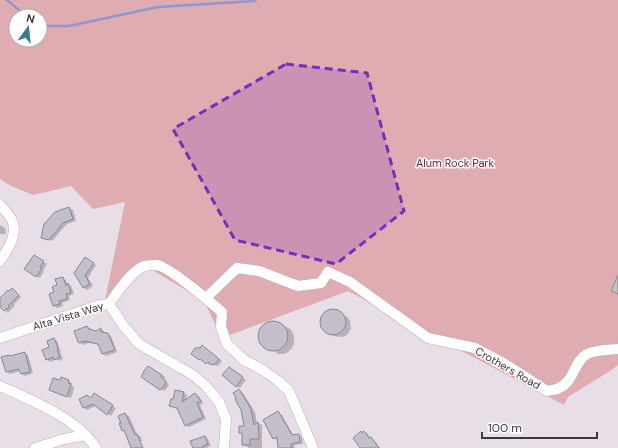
<svg xmlns="http://www.w3.org/2000/svg" width="618" height="448" viewBox="0 0 618 448" font-family="'DM Sans',sans-serif">
  <style>
    .green { fill: #dfadb1; fill-rule: evenodd }
    .shadow { fill: #0003 }
    .lines { fill: none; stroke-linecap: round; stroke-linejoin: round }
    .stream { stroke: #9196cb; stroke-width: 2.5 }
    .building { fill: #c4c0cb; stroke: #8b8792 }
    .minor-casing { stroke: #b9b0b9; stroke-width: 11 }
    .minor { stroke: #fff; stroke-width: 10 }
    .marked { fill: #7b2cbf; fill-opacity: 0.2; stroke: #7b2cbf; stroke-width: 3; stroke-dasharray: 8 5; stroke-linejoin: round }
    .labels { text-anchor: middle; stroke-width: 3; stroke-linejoin: round; paint-order: stroke }
    .park-label { font-size: 11px; fill: #6f2331; stroke: #fff }
    .street-label { font-size: 11px; fill: #3c383b; stroke: #fff }
  </style>
  <rect width="100%" height="100%" fill="#e7dee7"/>
  <path class="green" d="M0 0H618V365L610 371 568 397 564 405 348 291 222 338 204 301 154 271 144 269 135 277 103 310 125 202 93 209 71 186 33 195 11 186 0 179ZM16 16H40V40H16Z"/>
  <g class="shadow">
    <path d="M69 208 73 210 76 221 67 224 52 241 42 237Z"/>
    <path d="M0 225 5 228 6 234H0Z"/>
    <path d="M34 256 47 264 43 270 44 271 40 278 25 269Z"/>
    <path d="M85 258 96 265 88 278 93 286 87 290 84 288 75 273Z"/>
    <path d="M63 278 66 280 67 284 71 286 74 294 69 296 70 300 62 303 63 306 57 308 54 306 56 293Z"/>
    <path d="M12 289 21 297 14 304 15 305 8 313 0 306V299Z"/>
    <path d="M331 310H335L339 312 348 318 350 321 351 329 346 336 342 337 334 336 324 330 322 326 321 322 322 318 324 315Z"/>
    <path d="M269 322H274L279 323 290 329 293 333 294 338V343L292 348 288 352 284 354H278L274 353 277 354V352L267 349 263 347 260 343 259 338V333L261 328 264 324Z"/>
    <path d="M87 327 91 329V331L96 332 101 329 104 331V333L111 336 117 352 106 356 103 354 100 345 89 343 83 345 80 343Z"/>
    <path d="M54 339 57 341 61 352H60L63 359 59 361 56 359 51 362 47 360 44 351 51 348Z"/>
    <path d="M206 349 222 361 218 366 212 364 210 365 203 360V361L199 359Z"/>
    <path d="M24 353 28 355 33 373 25 376 22 374 21 371 10 374 7 372 11 357Z"/>
    <path d="M149 367 165 377 164 380 169 384 167 388 164 391 161 389Z"/>
    <path d="M232 370 246 380 240 388 236 386Z"/>
    <path d="M62 379 72 383 71 385 74 387V389L71 398 54 392 61 382Z"/>
    <path d="M176 391 184 393 187 395 186 400 195 394 199 396 203 403 200 405 206 419 189 427 186 425 178 409 171 406 174 400Z"/>
    <path d="M239 391 243 393 255 412 257 424 258 423 262 425V448H248V447L243 445V434L240 433 245 427Z"/>
    <path d="M94 394 116 408 111 416 101 410 96 406 87 410 84 408 80 399H92Z"/>
    <path d="M278 413 282 415 294 436 299 435 302 437 303 444 294 445 295 448H279L278 440 274 438Z"/>
    <path d="M125 414 129 416 137 434 141 437 142 441 134 444 126 432 123 430 122 423 119 416Z"/>
    <path d="M361 432 363 433 365 432 368 434 370 438 374 440 380 448H361Z"/>
    <path d="M205 437 208 439 211 446 206 448H194Z"/>
  </g>
  <g class="lines">
    <g class="stream">
      <path d="M7 0 26 16"/>
      <path d="M40 26H69L158 7 254 1 256 0"/>
    </g>
  </g>
  <g class="building">
    <path d="M69 207 73 219 63 223 49 240 41 238 44 224 55 212Z"/>
    <path d="M34 255 44 261 40 267 42 268 36 277 24 269Z"/>
    <path d="M85 257 94 263 85 275 90 284 83 288 74 273Z"/>
    <path d="M618 275V294L611 291Z"/>
    <path d="M63 277 66 286 68 283 71 293 66 294 67 299 59 301 60 304 53 306 49 294 54 292 52 287 57 285 55 279Z"/>
    <path d="M12 288 19 295 8 306 9 307 4 311 0 307V298L8 290 9 291Z"/>
    <circle cx="333" cy="322" r="13"/>
    <circle cx="273" cy="336" r="15"/>
    <path d="M87 326 89 329 96 331 101 328V332L108 333 115 350 102 354 98 344 85 341 79 343 78 342 74 331Z"/>
    <path d="M54 338 57 345 58 350H57L60 357 54 360 53 357 46 360 42 350 49 347 47 341Z"/>
    <path d="M202 345 219 359 214 365 213 364 212 365 208 362 206 364 200 359 199 360 191 354 195 348H198L199 347 200 348Z"/>
    <path d="M25 352 30 372 21 374 19 369 6 372 1 357 9 355 10 356Z"/>
    <path d="M148 366 162 375 161 377 166 381 164 386 160 390 141 377 144 371Z"/>
    <path d="M229 367 243 377 236 387 222 375Z"/>
    <path d="M61 377 69 380 68 383 71 384 67 397 49 390 53 378 60 380Z"/>
    <path d="M239 389 251 409 254 425 258 422 259 439H250V445H242V433H239V426H244L241 410 235 399 236 398 233 393Z"/>
    <path d="M175 390 184 392 182 402 195 393 201 401 197 403 203 417 185 426 177 408 169 406 171 399H173Z"/>
    <path d="M94 393 113 405 107 415 93 404 83 408 79 399 87 395 91 398Z"/>
    <path d="M278 411 292 435 299 434 300 442 291 444 292 448H278L277 437 273 439 263 420Z"/>
    <path d="M125 413 135 435 137 434 143 448H131L124 430 122 431 119 423H121L118 416Z"/>
    <path d="M361 431 362 433 364 431 369 438 371 437 379 448H360L353 438Z"/>
    <path d="M205 436 208 444 203 446V448H193L190 441Z"/>
  </g>
  <g class="lines">
    <defs>
      <g id="minor">
        <path d="M0 205C5 210 11 216 13 223 17 237 7 250 0 261"/>
        <path d="M206 298 237 268 259 271 298 286 321 283 328 272 350 282 428 338 475 348 505 364 547 391C551 390 556 390 559 388 574 382 574 361 587 354 596 350 608 350 618 349"/>
        <path d="M109 304 123 325 139 344 193 375 205 385 219 402 226 419 224 448"/>
        <path d="M0 338 100 305 109 304C117 293 130 273 142 267 145 265 153 265 157 265 170 267 210 302 222 312L221 327 227 344 244 360 263 370 277 380 289 391 313 448"/>
        <path d="M0 386C31 400 77 418 96 448"/>
        <path d="M35 448 64 439 86 435"/>
      </g>
    </defs>
    <use href="#minor" class="minor-casing"/>
    <use href="#minor" class="minor"/>
  </g>
  <path class="marked" d="M286 64 367 73 404 211 336 264 235 240 173 129Z"/>
  <g class="labels">
    <g class="park-label">
      <text x="455" y="167">Alum Rock Park</text>
    </g>
    <g class="street-label">
      <text transform="translate(68 316) rotate(-17)" y="4">Alta Vista Way</text>
      <text transform="translate(508 368) rotate(30)" y="4">Crothers Road</text>
    </g>
  </g>
  <g transform="translate(28 28) rotate(15)"><circle r="19" fill="#ffffff" stroke="#b1afb1"/>
  <path d="M0-3L7 15L0 10L-7 15Z" fill="#3a7f8c"/>
  <text y="-6" font-size="11" font-weight="bold" text-anchor="middle" fill="#3c383b">N</text>
  </g>
  <path d="M482 432v6h115v-6" fill="none" stroke="#3c383b" stroke-width="2"/>
  <text x="488" y="432" font-size="12" fill="#3c383b" stroke="#ffffff" stroke-width="3" paint-order="stroke">100 m</text>
</svg>
